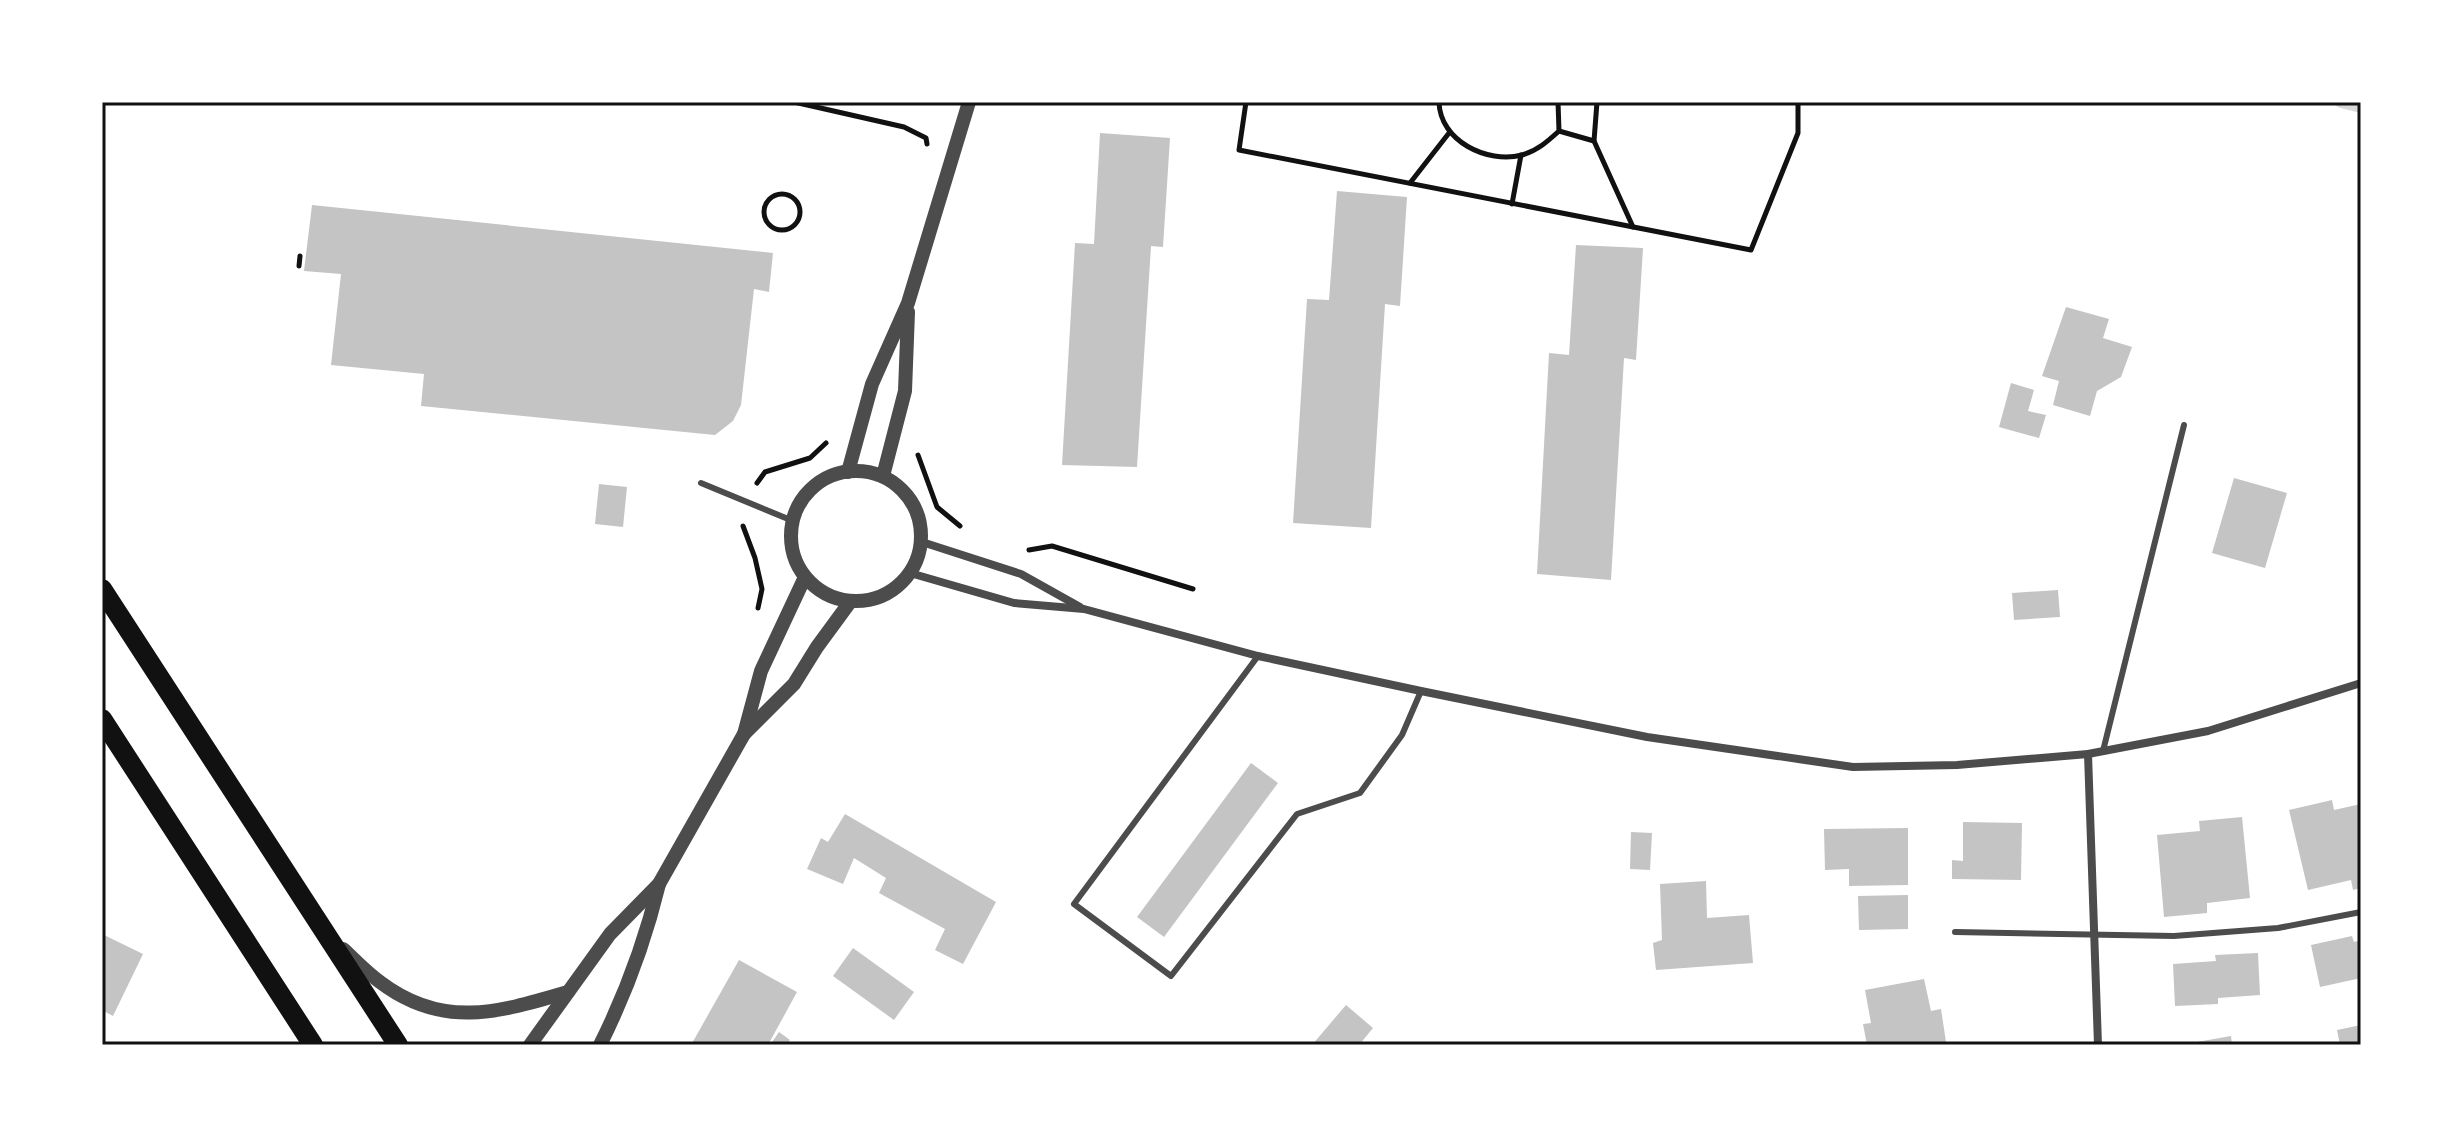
<svg xmlns="http://www.w3.org/2000/svg" width="2463" height="1147" viewBox="0 0 2463 1147" font-family="Rubik,sans-serif">
  <style>
    .lines { fill: none; stroke-linecap: round; stroke-linejoin: round }
    .stream { stroke: #d9d9d9; stroke-width: 12 }
    .building { fill: #c4c4c4 }
    .path { stroke: #111; stroke-width: 5 }
    .service { stroke: #4c4c4c; stroke-width: 6 }
    .minor { stroke: #4c4c4c; stroke-width: 8 }
    .tertiary { stroke: #4c4c4c; stroke-width: 14 }
    .primary { stroke: #111; stroke-width: 20 }
    .neatline { fill: none; stroke: #111; stroke-width: 3 }
  </style>
  <rect width="100%" height="100%" fill="#fff"/>
  <g class="lines">
    <path class="stream" d="M2341 102 2361 107"/>
  </g>
  <g class="building">
    <path d="M1100 133 1170 138 1163 247 1151 246 1137 467 1062 465 1075 243 1094 244Z"/>
    <path d="M1337 191 1407 197 1400 306 1385 304 1371 528 1293 523 1307 299 1329 300Z"/>
    <path d="M312 205 773 253 769 292 754 289 741 405 733 421 715 435 421 406 424 374 331 365 341 274 304 271Z"/>
    <path d="M1576 245 1643 248 1636 360 1624 358 1611 580 1537 574 1549 353 1569 355Z"/>
    <path d="M2066 307 2109 319 2103 338 2132 347 2121 377 2097 391 2090 416 2053 405 2059 381 2042 376Z"/>
    <path d="M2011 383 2034 390 2028 411 2046 415 2039 438 1999 427Z"/>
    <path d="M2234 478 2287 493 2265 568 2212 553Z"/>
    <path d="M599 484 627 487 623 527 595 524Z"/>
    <path d="M2058 590 2060 617 2014 620 2012 593Z"/>
    <path d="M1251 763 1278 783 1164 937 1137 917Z"/>
    <path d="M2332 800 2334 810 2361 804V888L2353 890 2351 880 2308 890 2289 810Z"/>
    <path d="M845 814 996 902 963 964 935 950 945 929 879 893 886 878 854 858 843 884 807 869 821 838 828 842Z"/>
    <path d="M2242 817 2250 898 2207 903V913L2164 917 2157 835 2200 831 2199 821Z"/>
    <path d="M1963 822 2022 823 2021 880 1952 879V860L1963 861Z"/>
    <path d="M1908 828V885L1849 886V869L1825 870 1824 829Z"/>
    <path d="M1631 832 1652 833 1650 870 1630 869Z"/>
    <path d="M1706 881 1707 918 1749 915 1753 963 1656 970 1653 943 1662 940 1660 884Z"/>
    <path d="M1908 895V929L1859 930 1858 896Z"/>
    <path d="M102 934 143 954 113 1016 102 1010Z"/>
    <path d="M2352 936 2354 942 2361 940V978L2320 987 2311 945Z"/>
    <path d="M853 948 914 992 894 1020 833 976Z"/>
    <path d="M2258 953 2260 995 2218 998V1004L2175 1006 2173 964 2216 961 2215 955Z"/>
    <path d="M739 960 797 992 768 1045H691Z"/>
    <path d="M1924 979 1931 1011 1941 1009 1946 1042 1931 1045H1867L1863 1024 1871 1023 1865 990Z"/>
    <path d="M1346 1005 1373 1028 1359 1045H1312Z"/>
    <path d="M2361 1025V1045H2340L2337 1030Z"/>
    <path d="M779 1032 790 1040 787 1045H770Z"/>
    <path d="M2231 1036 2232 1045H2191V1043Z"/>
  </g>
  <g class="lines">
    <g class="path">
      <path d="M794 102 904 127 926 138 927 144"/>
      <path d="M1246 102 1239 150 1751 250 1798 133V102"/>
      <path d="M1439 102C1440 141 1487 164 1522 155 1537 151 1548 141 1559 131L1558 102"/>
      <path d="M1559 131 1594 141 1633 227"/>
      <path d="M1594 141 1597 102"/>
      <path d="M1410 183 1449 133"/>
      <circle cx="782" cy="212" r="18"/>
      <path d="M1512 204 1521 155"/>
      <path d="M299 266 300 256"/>
      <path d="M918 455 937 507 960 526"/>
      <path d="M757 483 765 472 810 458 826 443"/>
      <path d="M743 526 755 558 762 589 758 608"/>
      <path d="M1029 550 1052 546 1193 589"/>
    </g>
    <g class="service">
      <path d="M701 483 793 521"/>
      <path d="M1258 656 1074 904 1171 976 1297 814 1360 793 1402 735 1421 691"/>
      <path d="M2103 751 2184 425"/>
      <path d="M1955 932 2174 936 2278 928 2361 912"/>
      <path d="M102 1044 103 1045"/>
    </g>
    <g class="minor">
      <path d="M922 542 1021 574 1080 607"/>
      <path d="M910 573 1014 603 1084 609 1258 656 1421 691 1647 737 1853 767 1957 765 2088 754 2208 731 2361 683"/>
      <path d="M2088 754 2098 1045"/>
    </g>
    <g class="tertiary">
      <circle cx="856" cy="536" r="65"/>
      <path d="M848 472 872 384 908 303 969 102"/>
      <path d="M883 476 905 391 908 312"/>
      <path d="M744 734 794 684 817 647 850 602"/>
      <path d="M343 949C355 960 367 973 380 982 443 1030 500 1012 568 992"/>
      <path d="M530 1045 610 934 659 884 744 734 761 671 805 577"/>
      <path d="M600 1045C627 991 645 942 659 884"/>
    </g>
    <g class="primary">
      <path d="M102 589 398 1045"/>
      <path d="M102 719 313 1045"/>
    </g>
  </g>
  <rect width="2463" height="1147" fill="none" stroke="#ffffff" stroke-width="208"/>
  <rect x="104" y="104" width="2255" height="939" class="neatline"/>
</svg>
